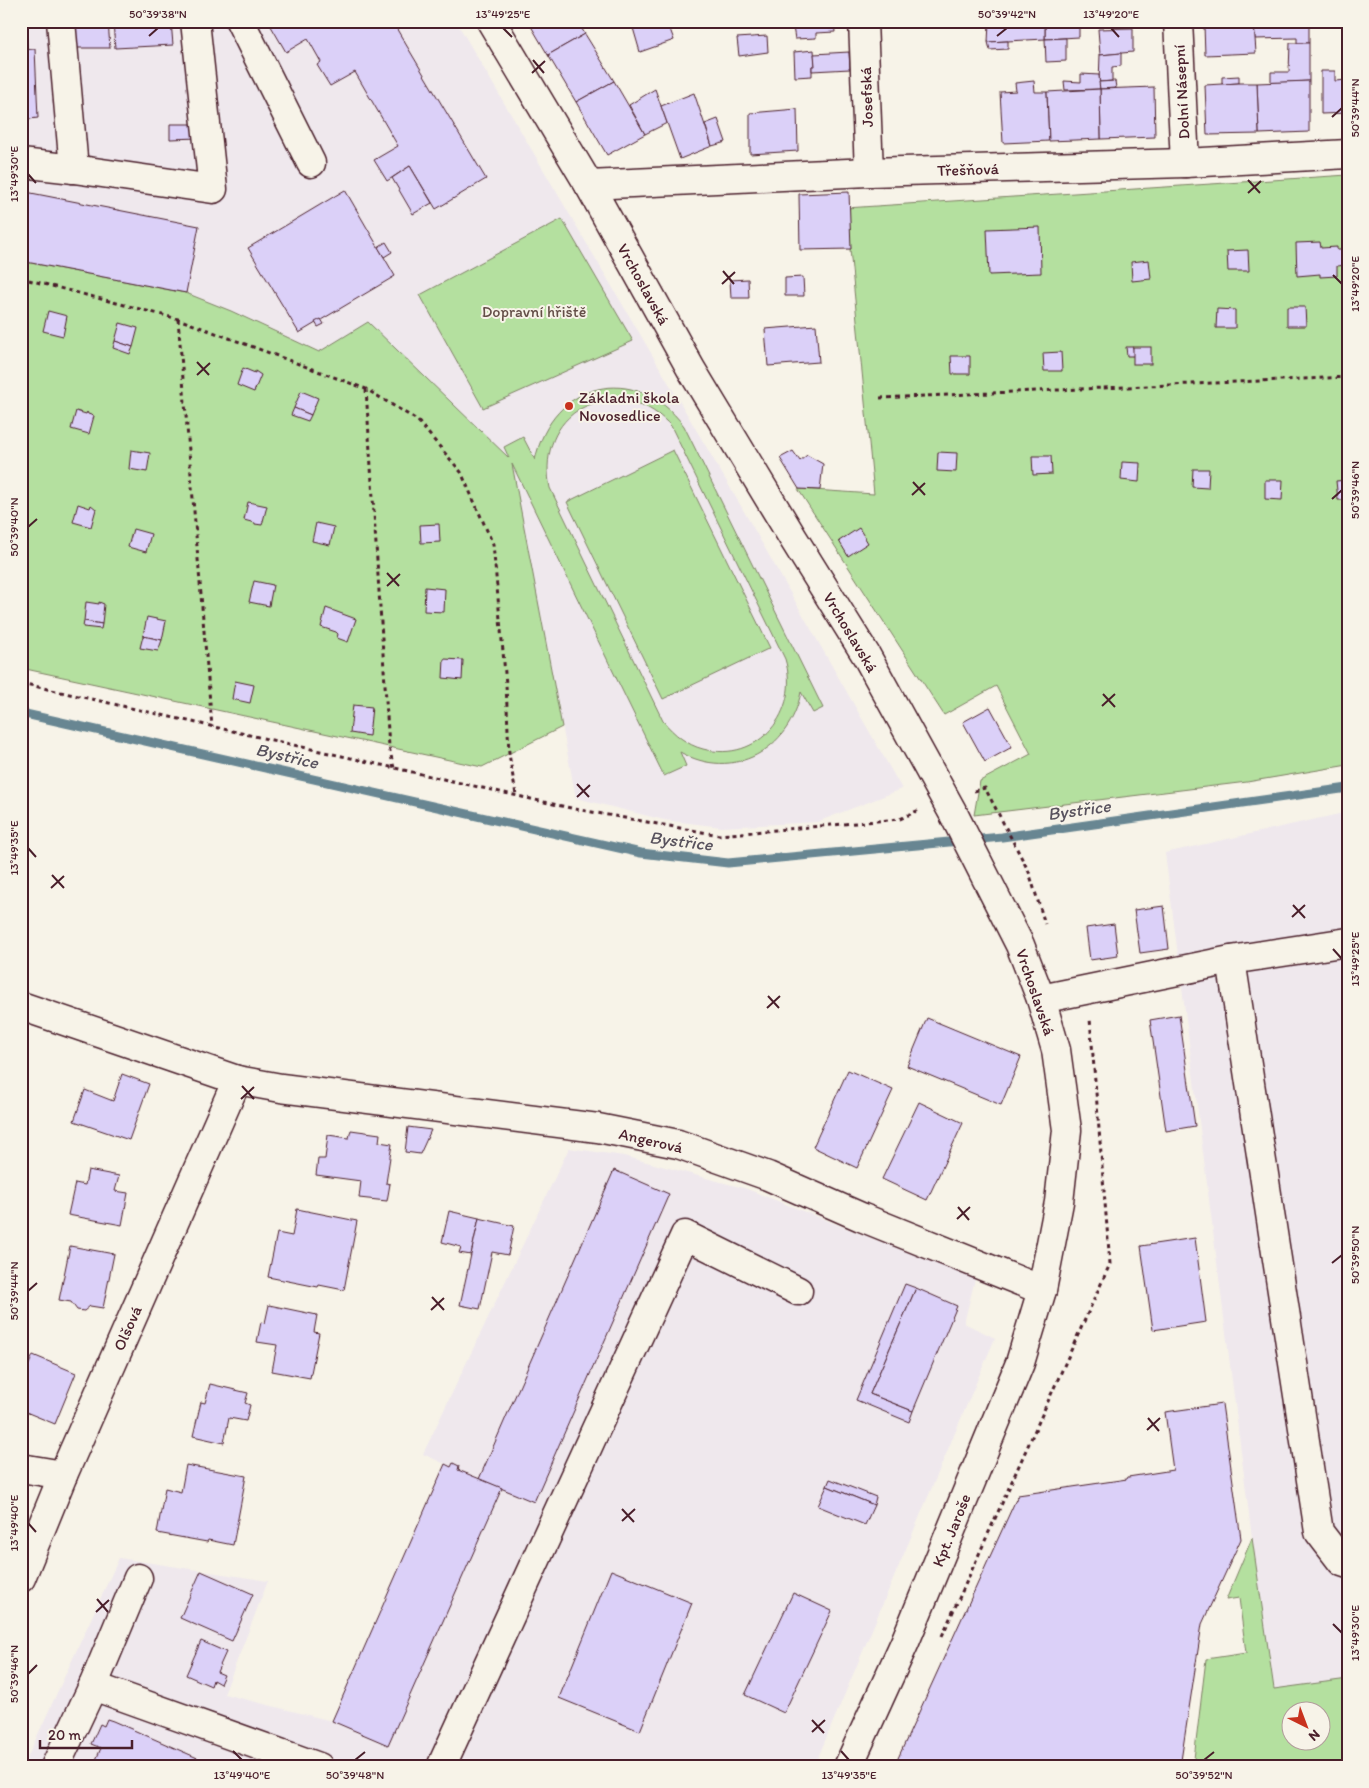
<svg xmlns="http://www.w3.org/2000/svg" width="1369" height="1788" viewBox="0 0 1369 1788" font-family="Itim,sans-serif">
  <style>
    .built { fill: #efe8ed }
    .green { fill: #b4e09f; stroke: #7f8065; fill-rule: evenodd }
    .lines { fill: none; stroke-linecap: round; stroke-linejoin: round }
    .stream { stroke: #678692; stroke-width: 9 }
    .building { fill: #dbd0f8; stroke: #4a1f2b }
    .minor-casing { stroke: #4a1f2b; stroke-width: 31 }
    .path { stroke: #4a1f2b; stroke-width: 3; stroke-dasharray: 4 4; stroke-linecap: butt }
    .minor { stroke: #f7f3e8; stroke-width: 28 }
    .ticks { fill: none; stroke: #4a1f2b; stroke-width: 2 }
    .poi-dot { fill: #c8321e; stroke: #f7f3e8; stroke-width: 2 }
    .labels { text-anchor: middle; stroke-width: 4; stroke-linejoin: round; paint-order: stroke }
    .street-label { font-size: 16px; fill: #4a1f2b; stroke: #f7f3e8 }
    .park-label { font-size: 16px; fill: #644f48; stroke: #f7f3e8 }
    .poi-label { font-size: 16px; fill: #4a1f2b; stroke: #f7f3e8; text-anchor: start }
    .water-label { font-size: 18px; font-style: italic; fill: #59535e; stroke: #f7f3e8 }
    .neatline { fill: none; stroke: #4a1f2b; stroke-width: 2 }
    .ticks-label { font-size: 12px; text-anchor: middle; fill: #4a1f2b }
  </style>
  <rect width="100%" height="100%" fill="#f7f3e8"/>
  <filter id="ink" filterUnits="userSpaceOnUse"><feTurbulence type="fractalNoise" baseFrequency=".02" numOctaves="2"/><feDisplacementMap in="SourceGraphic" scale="10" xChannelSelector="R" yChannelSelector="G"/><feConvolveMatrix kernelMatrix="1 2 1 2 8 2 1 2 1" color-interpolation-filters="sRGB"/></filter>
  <g filter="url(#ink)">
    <g class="built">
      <path d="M21 21H456L738 501 902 789 817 822 722 827 664 820 576 798 511 460 319 352 231 311 186 293 21 261Z"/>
      <path d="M1348 812V1679L1274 1690 1252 1538 1165 853Z"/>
      <path d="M569 1148 624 1156 747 1189 975 1279 964 1323 995 1338 814 1767H23L119 1558 268 1581 224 1694 332 1721 445 1464 423 1454Z"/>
    </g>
    <g class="green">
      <path d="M1348 175V765L1247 782 974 815 980 781 1031 754 996 686 944 715 798 489 874 494 846 208Z"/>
      <path d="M562 219 633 341 483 408 420 295Z"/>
      <path d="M21 261 186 293 231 311 319 352 368 322 509 458 504 447 523 437 535 460C552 381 636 361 684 426L823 708 813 713 801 692C790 750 733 782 680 752L686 766 664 776 512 464 562 727 482 767 21 668ZM607 399C633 398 653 407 671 426L785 659C801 711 759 764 703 749 687 745 674 734 663 721L550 488C544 459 551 428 578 410 587 405 597 402 607 399Z"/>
      <path d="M673 450 770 648 663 699 567 502Z"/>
      <path d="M1252 1538 1274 1689 1348 1679V1767H1193L1206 1659 1246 1653 1239 1598 1226 1600ZM1322 1710V1740H1292V1710Z"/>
    </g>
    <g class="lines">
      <path class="stream" d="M21 713 641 853 728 863 1002 837 1348 788"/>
    </g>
    <g class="building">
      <path d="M21 21H26L27 49H21Z"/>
      <path d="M73 21H108L110 48H75Z"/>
      <path d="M113 21H171L173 45 115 48Z"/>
      <path d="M268 21H392L486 179 436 209 410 166 387 181 374 160 398 146 355 72 330 86 317 65 321 62 308 39 286 52Z"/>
      <path d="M528 21H577L585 34 548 55Z"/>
      <path d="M631 21H667L674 40 640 52Z"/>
      <path d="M792 21H834L835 32 816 33V38L795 39Z"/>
      <path d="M892 21H944L945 24 893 25Z"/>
      <path d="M1045 21H1079V37L1045 39Z"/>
      <path d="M1045 21V39L988 42 989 23Z"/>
      <path d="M1292 22H1309V43H1297V38L1255 39 1254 23Z"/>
      <path d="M1254 23 1256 53 1205 55 1204 25Z"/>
      <path d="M1133 28V52L1100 55 1098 29Z"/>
      <path d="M585 34 614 81 576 102 548 55Z"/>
      <path d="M767 36 768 52 739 56 737 38Z"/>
      <path d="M1066 38V61L1046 62 1045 39Z"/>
      <path d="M1008 41V49L990 50 988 42Z"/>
      <path d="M1290 43H1309V81L1271 83V72H1289Z"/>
      <path d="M35 49 38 118 21 120V50Z"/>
      <path d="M814 50 815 66H812V76L795 77 794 52Z"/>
      <path d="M849 52 850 69 812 71V66H815L814 54Z"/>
      <path d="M1121 53V66L1112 67V81L1099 82 1100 55Z"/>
      <path d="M1321 71H1335V81L1348 80V113L1321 114Z"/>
      <path d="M1081 74 1099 75 1100 89 1065 90 1064 81 1081 82Z"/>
      <path d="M1239 76V83L1222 84V77Z"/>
      <path d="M614 81 645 134 607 155 576 102Z"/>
      <path d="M1034 81 1035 92H1047L1049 141 1003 143 1000 92 1016 91 1015 83Z"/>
      <path d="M1115 81 1116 88 1100 89 1099 82Z"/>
      <path d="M1309 81V132L1259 134 1257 83Z"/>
      <path d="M1239 83H1257L1259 134 1207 135 1205 85Z"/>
      <path d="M1154 87 1155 137 1101 139 1100 89Z"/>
      <path d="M655 89 667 123 645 134 629 105Z"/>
      <path d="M1100 89 1101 139 1049 141 1047 92Z"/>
      <path d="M694 93 712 146 680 159 661 106Z"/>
      <path d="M797 109 798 151 750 154V113Z"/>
      <path d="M718 119 726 142 712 146 705 124Z"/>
      <path d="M170 124H198L199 138 170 139Z"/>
      <path d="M410 166 432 203 413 214 392 178Z"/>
      <path d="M345 190 395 276 299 333 248 248Z"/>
      <path d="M21 191 199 226 186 293 21 261Z"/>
      <path d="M849 192 851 249 800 250 799 194Z"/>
      <path d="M1040 227 1041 273 989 275 987 229Z"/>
      <path d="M386 242 392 252 384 257 378 247Z"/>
      <path d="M1320 242 1321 248 1337 247V250H1346V265L1337 266V276L1320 277V274L1297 276 1296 243Z"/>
      <path d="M1248 250 1249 271H1228L1227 251Z"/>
      <path d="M1149 260 1151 279 1132 281 1131 262Z"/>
      <path d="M803 277 804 296H785V278Z"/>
      <path d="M748 279 749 298H731L730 280Z"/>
      <path d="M1287 307H1305L1306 326H1287Z"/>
      <path d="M1217 309 1235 310V328H1216Z"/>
      <path d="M48 311 67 316 63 336 43 331Z"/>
      <path d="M321 319 324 324 318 327 315 322Z"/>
      <path d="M120 323 138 328 133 347 115 341Z"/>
      <path d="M816 325 819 362 768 366 765 329Z"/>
      <path d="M115 341 133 347 130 354 113 348Z"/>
      <path d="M1126 347H1133L1134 356H1127Z"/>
      <rect x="1133" y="347" width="18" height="17"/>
      <path d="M1061 352 1062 371H1044L1043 353Z"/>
      <path d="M951 356H970V374H952Z"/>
      <path d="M243 368 255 373V371L261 375 254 392 237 385Z"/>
      <path d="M301 391 318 398 311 415 294 408Z"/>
      <path d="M294 408 311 415 308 421 291 415Z"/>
      <path d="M76 411 86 414 87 412 88 414 94 416 89 434 71 429Z"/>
      <path d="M131 450 150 453 147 472 129 469Z"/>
      <path d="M793 451 800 461 807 455 823 464 820 490 799 489 780 458Z"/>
      <path d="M938 452 957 453 956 472 937 471Z"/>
      <path d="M1032 456H1051L1052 474 1033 475Z"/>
      <path d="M1122 462 1140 463 1139 482 1121 480Z"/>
      <path d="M1193 469H1209L1208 488 1192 487Z"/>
      <path d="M1265 480H1283L1282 500 1265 499Z"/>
      <path d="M1348 480V500H1338L1336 481Z"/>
      <path d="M248 502 267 506 262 525 255 524V523L244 520Z"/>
      <path d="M78 504 90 508 91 505 96 509 91 527 73 522Z"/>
      <path d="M316 523 334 527 330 545 312 541Z"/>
      <path d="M439 524 440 542 421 543 420 525Z"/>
      <path d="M859 528 868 543 848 556 839 541Z"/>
      <path d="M133 529 151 534 146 552 128 547Z"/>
      <path d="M254 581 273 585 269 606 249 602Z"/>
      <path d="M425 587 445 589 444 612 424 611Z"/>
      <path d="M86 602 99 604V602L104 604 102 624 84 621Z"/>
      <path d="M326 608 356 619 348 642 337 638 338 634 336 632 321 627Z"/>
      <path d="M147 617 166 621 162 640 143 636Z"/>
      <path d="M84 621 102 624 101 629 83 627Z"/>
      <path d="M143 636 162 640 158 651 140 648Z"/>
      <path d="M444 659 463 660 462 680 443 678Z"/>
      <path d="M235 681 254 685 250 703 232 699Z"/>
      <path d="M353 705 372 707 369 736 350 733Z"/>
      <path d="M990 707 1012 747 985 762 963 722Z"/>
      <path d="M1164 906 1169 949 1140 953 1134 910Z"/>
      <path d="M1114 924 1118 956 1090 960 1086 928Z"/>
      <path d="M1179 1015 1195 1126 1166 1131 1150 1020Z"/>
      <path d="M927 1018 1021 1057 1001 1105 907 1066Z"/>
      <path d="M848 1070 893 1090 857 1168 813 1147Z"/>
      <path d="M122 1074 149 1084 129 1140 74 1121 85 1090 113 1101Z"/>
      <path d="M919 1102 963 1123 927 1200 882 1179Z"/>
      <path d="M408 1127 431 1130 420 1154 405 1152Z"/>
      <path d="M351 1130 380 1134 379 1142 392 1144 386 1183 390 1184 387 1201 359 1198 361 1181 316 1175 318 1159H325L328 1135 349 1138Z"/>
      <path d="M88 1170 119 1176 115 1191 128 1193 122 1225 68 1215 75 1183 85 1185Z"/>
      <path d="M614 1170 669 1194 534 1502 479 1479Z"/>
      <path d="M297 1209 357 1221 344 1290 319 1285 318 1287 268 1277 277 1233 292 1236Z"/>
      <path d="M449 1211 479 1218 471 1255 459 1253 461 1247 442 1242Z"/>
      <path d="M479 1218 514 1226 508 1255 492 1252 480 1309 460 1305Z"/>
      <path d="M1195 1238 1206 1322 1153 1330 1141 1246Z"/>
      <path d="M70 1246 114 1254 103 1308 90 1306 84 1311 77 1310 71 1302 59 1300Z"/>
      <path d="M905 1284 916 1288 870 1394 913 1411 909 1422 856 1400Z"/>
      <path d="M916 1288 957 1306 913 1411 870 1394Z"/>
      <path d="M269 1305 317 1315 314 1332 319 1333 310 1378 272 1371 277 1345 257 1342 261 1322 265 1323Z"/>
      <path d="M33 1355 76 1373 55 1424 21 1410V1383Z"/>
      <path d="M210 1384 248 1393 245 1403 250 1405 246 1421 229 1418 224 1443 193 1436 201 1402 205 1403Z"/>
      <path d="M1222 1404 1241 1539 1202 1624 1180 1767H894L1018 1495 1127 1479 1128 1477 1173 1470 1165 1412Z"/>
      <path d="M453 1463 459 1466 458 1470 502 1488 388 1745 332 1721 445 1464 451 1467Z"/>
      <path d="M186 1465 246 1476 233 1545 208 1540 207 1542 157 1533 165 1488 181 1492Z"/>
      <path d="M830 1479 876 1497 874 1505 827 1486Z"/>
      <path d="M827 1486 874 1505 865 1525 818 1506Z"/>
      <path d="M611 1570 692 1603 640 1731 559 1698Z"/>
      <path d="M201 1571 253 1594 232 1641 180 1618Z"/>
      <path d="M793 1593 832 1611 784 1713 745 1695Z"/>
      <path d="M201 1641 226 1652 217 1672 224 1675 220 1684 213 1680 211 1686 186 1675Z"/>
      <path d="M107 1719 113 1721 218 1767H93L101 1748 91 1744 100 1724 104 1726Z"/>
    </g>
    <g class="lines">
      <defs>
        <g id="minor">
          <path d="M61 21 74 169"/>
          <path d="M240 21 311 163"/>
          <path d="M491 21 589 185 691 369 793 538 866 655 952 811 1020 945 1041 999 1056 1050 1067 1130 1059 1202 1042 1290 1020 1363 905 1642 848 1767"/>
          <path d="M863 21 869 172"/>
          <path d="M1178 21 1185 163"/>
          <path d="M21 163 74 169 213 189 195 21"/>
          <path d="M589 185 869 172 1185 163 1348 154"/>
          <path d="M1231 960 1348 942"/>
          <path d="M1041 999 1231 960 1319 1532 1342 1562 1348 1564"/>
          <path d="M21 1006 237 1080 281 1088 598 1128 678 1144 768 1176 861 1217 1042 1290"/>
          <path d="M21 1468 63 1475"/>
          <path d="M21 1578 63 1475 237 1080"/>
          <path d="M93 1686 319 1767"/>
          <path d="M55 1767 93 1686 138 1578"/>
          <path d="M441 1767 685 1235 798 1291"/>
        </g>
      </defs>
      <use href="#minor" class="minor-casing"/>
      <g class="path">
        <path d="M396 23 399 21"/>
        <path d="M21 278 178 319 366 389 417 420 461 472 493 544 506 684 509 754 516 795"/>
        <path d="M178 319 212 727"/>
        <path d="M366 389 389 747 394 768"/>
        <path d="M880 398 1348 377"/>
        <path d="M21 683 575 809 719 835 900 819 919 810"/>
        <path d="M974 791 985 788 1029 872 1045 924"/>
        <path d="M942 1636 1110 1264 1090 1019"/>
      </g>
      <use href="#minor" class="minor"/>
    </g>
  </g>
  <path class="ticks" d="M503 28 512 37M1111 28 1119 37M149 36 158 28M997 36 1007 28M533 60 544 73M532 73 545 61M1332 117 1342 108M28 174 36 183M1248 180 1260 193M1248 193 1261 181M723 271 734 284M1333 275 1342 284M722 284 735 272M197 362 209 375M197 375 210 363M913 482 925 495M912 495 925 483M1332 499 1342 490M28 527 37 519M387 573 399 586M387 586 400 574M1103 694 1115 707M1102 706 1115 694M577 784 589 797M577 797 590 785M28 848 36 857M52 875 64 888M51 888 64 876M1293 905 1305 918M1292 917 1305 905M1333 949 1342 959M768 996 779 1008M767 1008 780 996M242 1086 254 1099M241 1099 254 1087M958 1207 969 1220M957 1219 970 1207M1332 1263 1342 1255M28 1291 37 1283M432 1297 444 1310M431 1310 444 1298M1148 1418 1159 1431M1147 1430 1160 1418M622 1509 634 1522M622 1521 635 1509M28 1523 36 1532M97 1599 108 1612M96 1612 109 1600M1333 1624 1342 1633M28 1674 37 1665M812 1720 824 1733M812 1732 825 1720M233 1751 242 1760M841 1751 849 1760M355 1760 365 1752M1204 1760 1214 1752"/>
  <circle class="poi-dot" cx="569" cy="406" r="5"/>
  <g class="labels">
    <g class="street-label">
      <text transform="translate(1181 92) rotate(-93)" y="6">Dolní Násepní</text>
      <text transform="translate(866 97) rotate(-92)" y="6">Josefská</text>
      <text transform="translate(968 169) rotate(-2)" y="6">Třešňová</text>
      <text transform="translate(644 284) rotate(61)" y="6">Vrchoslavská</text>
      <text transform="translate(851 632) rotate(59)" y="6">Vrchoslavská</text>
      <text transform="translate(1036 992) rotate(71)" y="6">Vrchoslavská</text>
      <text transform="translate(651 1140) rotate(13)" y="6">Angerová</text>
      <text transform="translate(127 1328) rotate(-66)" y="6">Olšová</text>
      <text transform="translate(951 1530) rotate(-68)" y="6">Kpt. Jaroše</text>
    </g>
    <g class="park-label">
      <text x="534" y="317">Dopravní hřiště</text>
    </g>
    <g class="poi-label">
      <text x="579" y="403">Základni škola<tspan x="579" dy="18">Novosedlice</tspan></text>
    </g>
    <g class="water-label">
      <text transform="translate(287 756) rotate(13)" y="6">Bystřice</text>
      <text transform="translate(1079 810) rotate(-8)" y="6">Bystřice</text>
      <text transform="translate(681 841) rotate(7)" y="6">Bystřice</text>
    </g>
  </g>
  <rect width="1369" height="1788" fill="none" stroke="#f7f3e8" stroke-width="55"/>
  <g transform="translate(1306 1726) rotate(138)"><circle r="24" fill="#f7f3e8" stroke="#b29e9c"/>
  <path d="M0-4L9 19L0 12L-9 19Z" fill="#c8321e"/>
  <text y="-8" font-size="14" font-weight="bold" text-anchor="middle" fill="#4a1f2b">N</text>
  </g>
  <path d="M40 1740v8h92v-8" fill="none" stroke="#4a1f2b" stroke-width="2.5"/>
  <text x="48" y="1740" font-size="15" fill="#4a1f2b" stroke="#f7f3e8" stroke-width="4" paint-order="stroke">20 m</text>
  <rect x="28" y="28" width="1314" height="1732" class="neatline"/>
  <g class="ticks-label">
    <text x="158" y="18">50°39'38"N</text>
    <text x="503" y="18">13°49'25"E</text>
    <text x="1007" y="18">50°39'42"N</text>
    <text x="1111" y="18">13°49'20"E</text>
    <text transform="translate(1355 108) rotate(-90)" y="4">50°39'44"N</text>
    <text transform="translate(14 174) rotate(-90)" y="4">13°49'30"E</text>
    <text transform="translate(1355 284) rotate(-90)" y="4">13°49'20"E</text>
    <text transform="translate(1355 490) rotate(-90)" y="4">50°39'46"N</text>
    <text transform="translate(14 527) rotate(-90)" y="4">50°39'40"N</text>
    <text transform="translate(14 848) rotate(-90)" y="4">13°49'35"E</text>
    <text transform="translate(1355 959) rotate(-90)" y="4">13°49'25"E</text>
    <text transform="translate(1355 1255) rotate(-90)" y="4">50°39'50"N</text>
    <text transform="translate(14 1291) rotate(-90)" y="4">50°39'44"N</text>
    <text transform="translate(14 1523) rotate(-90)" y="4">13°49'40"E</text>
    <text transform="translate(1355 1633) rotate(-90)" y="4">13°49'30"E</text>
    <text transform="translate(14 1674) rotate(-90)" y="4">50°39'46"N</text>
    <text x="242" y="1779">13°49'40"E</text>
    <text x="355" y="1779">50°39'48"N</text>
    <text x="849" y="1779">13°49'35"E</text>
    <text x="1204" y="1779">50°39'52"N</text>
  </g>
</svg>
